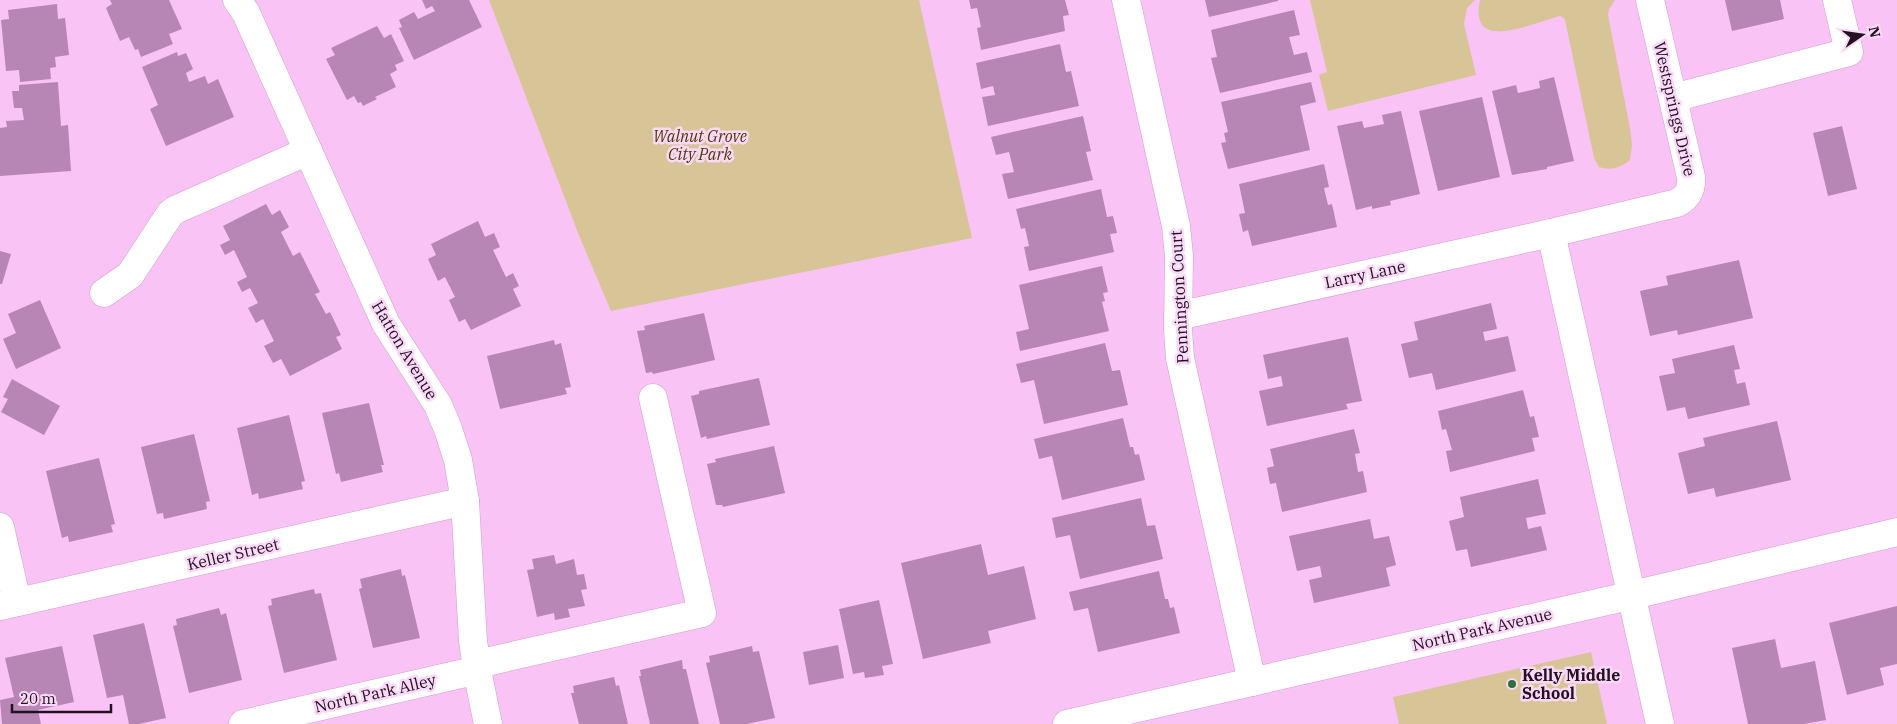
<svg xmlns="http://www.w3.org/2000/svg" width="1897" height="724" viewBox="0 0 1897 724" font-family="'IBM Plex Serif',serif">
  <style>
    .green { fill: #d7c598 }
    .building { fill: #b786b4 }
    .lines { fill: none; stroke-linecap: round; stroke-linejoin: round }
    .minor-casing { stroke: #d19cce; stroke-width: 29 }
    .minor { stroke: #fff; stroke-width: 28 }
    .poi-dot { fill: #2c703c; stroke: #fad9f7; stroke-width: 2 }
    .labels { text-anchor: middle; stroke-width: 5; stroke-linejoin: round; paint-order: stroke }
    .street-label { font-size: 16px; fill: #231022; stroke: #fad9f7 }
    .park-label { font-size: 16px; font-style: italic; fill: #4d3b07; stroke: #fad9f7 }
    .poi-label { font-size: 16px; font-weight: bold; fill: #231022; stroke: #fad9f7; text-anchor: start }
  </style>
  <rect width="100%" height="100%" fill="#fac3f6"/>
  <g class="green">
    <path d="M489 0H919L972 238 611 311 580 238Z"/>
    <path d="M1310 0H1475L1467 8 1464 24 1476 75 1328 111 1319 75 1327 72Z"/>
    <path d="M1480 0H1615L1609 9 1608 15 1630 128 1632 145 1630 160C1620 168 1611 171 1599 167L1594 158 1565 20 1561 16C1536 21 1468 56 1480 0Z"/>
    <path d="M1591 652 1607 724H1399L1393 697Z"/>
  </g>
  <g class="building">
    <path d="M110 0H169L182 29 169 34 173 44 141 57 138 49 135 50 129 37 120 41 106 8 112 4Z"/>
    <path d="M422 0H469L482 27 414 60 399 28 402 27 399 20 414 12 418 19 435 11 432 6 426 9Z"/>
    <path d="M969 0H1065L1069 15 1063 16 1065 31 981 50 977 28 981 27 977 8 971 9Z"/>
    <path d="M1205 0H1278V1L1209 17Z"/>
    <path d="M1725 0H1780L1784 19 1732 31Z"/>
    <path d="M57 4 58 19 65 18 69 55 55 57 56 67 50 68 51 79 20 82 19 70 6 71 1 20 9 19 8 10Z"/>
    <path d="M1294 10 1300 35 1289 37 1294 55 1307 52 1312 72 1220 93 1211 58 1217 57 1211 30Z"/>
    <path d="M377 26 384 38 391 34 404 61 395 65 397 70 390 74 396 87 375 97 377 99 363 106 361 102 358 103 354 96 347 100 326 59 335 55 331 48Z"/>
    <path d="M1060 44 1066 72 1071 71 1079 106 988 126 982 97 995 95 993 86 981 89 976 63Z"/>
    <path d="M177 52 178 56 186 53 193 69 186 73 189 82 205 76 208 84 218 79 234 117 166 146 150 109 158 105 142 67Z"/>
    <path d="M1554 77 1574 161 1547 167V169L1512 175 1492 91 1516 85 1518 93 1540 88 1539 81Z"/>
    <path d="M58 82 61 126 68 125 71 171 0 176V128L7 127 6 121 24 120 22 108H14L12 91H19V85Z"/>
    <path d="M1311 82 1316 102 1300 106 1310 150 1228 169 1221 143 1226 142 1224 133 1228 132 1221 102Z"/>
    <path d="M1482 97 1500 177 1438 191 1419 111Z"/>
    <path d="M1401 111 1420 194 1390 201 1391 205 1372 209V206L1356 210 1337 126 1362 121 1364 128 1384 124 1382 115Z"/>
    <path d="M1083 116 1091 151 1086 152 1093 180 1008 199 1002 174 1014 172 1009 152 996 155 991 137Z"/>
    <path d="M1842 126 1857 189 1828 196 1813 133Z"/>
    <path d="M1324 164 1329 187 1324 188 1328 205 1332 204 1337 227 1252 246 1248 230 1243 232 1239 214 1245 213 1239 184Z"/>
    <path d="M1101 189 1107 217 1113 216 1117 233 1110 234 1114 252 1029 271 1024 247 1029 246 1025 228 1021 229 1016 209Z"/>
    <path d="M266 204 272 215 280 210 289 227 281 232 293 256 300 252 320 292 315 294 326 314 330 312 341 335 336 337 342 349 290 376 281 359 273 363 264 346 274 341 263 319 256 323 248 308 258 303 250 288 242 292 237 282 247 277 234 250 225 255 220 245 230 240 223 226Z"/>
    <path d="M478 221 485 237 494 233 500 247 493 250 506 277 513 273 519 286 513 289 521 306 471 330 465 319 459 322 449 300 455 297 445 277 438 281 428 259 436 255 431 244Z"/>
    <path d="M0 251 11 254 2 284H0Z"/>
    <path d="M1739 260 1753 318 1678 335 1677 330 1650 336 1640 291 1668 285 1666 276Z"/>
    <path d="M1102 266 1108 292 1103 293 1105 301 1102 302 1109 331 1020 351 1016 332 1029 329 1019 285Z"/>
    <path d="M40 300 61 348 16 369 3 339 16 333 8 314Z"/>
    <path d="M1491 303 1497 329 1483 332 1485 341 1508 336 1516 371 1436 390 1432 373 1409 378 1401 344 1418 340 1414 322Z"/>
    <path d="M704 313 715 360 653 374 652 372 646 373 637 331 645 330 644 326Z"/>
    <path d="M1348 337 1362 401 1346 404 1348 409 1267 426 1259 391 1283 386 1281 376 1268 379 1263 355Z"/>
    <path d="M554 340 555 345 561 343 571 387 565 388 567 394 500 409 487 356Z"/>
    <path d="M1105 343 1112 371 1120 370 1128 405 1044 424 1034 380 1021 383 1016 364Z"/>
    <path d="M1734 345 1740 369 1734 370 1737 384 1745 382 1750 405 1688 419 1685 407 1667 411 1659 376 1675 373 1672 359Z"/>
    <path d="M759 378 770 425 707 439 706 436 701 438 691 396 699 394V391Z"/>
    <path d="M12 379 60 406 44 435 1 412 8 399 3 397Z"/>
    <path d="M1523 390 1530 417 1534 416 1539 437 1532 438 1535 451 1450 472 1446 451 1452 450 1446 429 1442 430 1438 411Z"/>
    <path d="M369 403 384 465H381L383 472 341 482 339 473 336 474 322 413Z"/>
    <path d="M289 415 305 481 301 482 303 489 259 499 258 493 252 495 237 428Z"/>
    <path d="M1123 418 1130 447H1133L1135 455 1139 454 1145 480 1062 500 1052 456 1039 459 1034 439Z"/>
    <path d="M1777 421 1791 480 1716 497 1714 488 1688 494 1678 453 1705 446 1703 438Z"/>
    <path d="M1354 429 1360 453 1355 454 1358 472 1363 471 1367 492 1282 512 1276 483 1270 484 1267 468 1274 466 1270 449Z"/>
    <path d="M194 434 210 501 206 502 207 509 164 519 163 513 157 514 141 447Z"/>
    <path d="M774 446 785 493 723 507 722 505H716L707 464 716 462 715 459Z"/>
    <path d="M99 458 115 524 111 525 113 532 69 542 68 536 62 538 46 471Z"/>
    <path d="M1538 479 1546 514 1526 518 1528 529 1541 526 1547 550 1471 567 1467 549 1456 551 1449 521 1464 517 1460 497Z"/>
    <path d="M1141 498 1147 526 1155 525 1163 559 1080 579 1070 535 1056 538 1052 518Z"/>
    <path d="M1370 519 1374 539 1389 536 1396 565 1386 568 1390 586 1314 603 1309 580 1322 577 1320 566 1297 571 1289 536Z"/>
    <path d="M981 544 988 575 1024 566 1036 619 988 631 991 643 923 659 901 563Z"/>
    <path d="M554 555 556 564 574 559 577 575 584 574 587 589 581 590 585 606 568 609 570 617 555 620 554 613 537 617 527 570 534 569 532 559Z"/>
    <path d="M401 569 402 576 405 575 420 638 373 648 359 589 362 588 360 579Z"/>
    <path d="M1159 571 1165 599H1168L1170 608 1174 607 1180 633 1098 652 1088 608 1074 611 1069 592Z"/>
    <path d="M314 589 315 594 321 593 337 660 284 673 268 606 272 605 271 599Z"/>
    <path d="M879 600 893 664 882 666 884 675 865 678 864 672 853 674 839 609Z"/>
    <path d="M1897 606V664L1880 668 1884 685 1847 695 1829 623Z"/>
    <path d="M219 608 221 615 226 613 242 680 189 693 173 626 177 625 176 619Z"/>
    <path d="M144 623 166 718 139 724H129L123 695 107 698 93 635Z"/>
    <path d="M1775 639 1781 668 1815 661 1826 720 1804 724H1748L1732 648Z"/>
    <path d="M838 645 844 678 809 685 803 652Z"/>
    <path d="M62 646 74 702 38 710 41 724H2L0 700 14 697 5 658Z"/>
    <path d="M752 646 753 652 759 651 775 718 747 724H720L706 663 710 662 709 656Z"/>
    <path d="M682 660 683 669H686L699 724H650L639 676H641L640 670Z"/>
    <path d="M614 677 616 686 619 685 628 724H579L571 693H574L573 686Z"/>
  </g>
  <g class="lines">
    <defs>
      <g id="minor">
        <path d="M237 0 246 13 386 324 438 405 448 429 458 460 465 501 473 641 479 680 488 724"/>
        <path d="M1126 0 1176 226 1179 256 1178 330 1180 358 1252 682"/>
        <path d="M1673 98 1849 52 1837 0"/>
        <path d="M1551 233 1660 724"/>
        <path d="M104 293 130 275 170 214 175 210 308 151"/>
        <path d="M1178 316 1551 233 1677 203C1688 197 1692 190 1691 177L1650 0"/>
        <path d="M0 527 17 602"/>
        <path d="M0 606 465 501"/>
        <path d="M477 664 702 613 653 398"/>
        <path d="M243 724 478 670"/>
        <path d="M1067 724 1633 595 1897 532"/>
      </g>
    </defs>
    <use href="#minor" class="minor-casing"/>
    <use href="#minor" class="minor"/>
  </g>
  <circle class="poi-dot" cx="1512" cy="684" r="5"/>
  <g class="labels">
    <g class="street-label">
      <text transform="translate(1675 109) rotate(77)" y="6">Westsprings Drive</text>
      <text transform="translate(1365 274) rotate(-12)" y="6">Larry Lane</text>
      <text transform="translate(1179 297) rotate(-93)" y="6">Pennington Court</text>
      <text transform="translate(405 350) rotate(59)" y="6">Hatton Avenue</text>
      <text transform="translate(233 554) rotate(-13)" y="6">Keller Street</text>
      <text transform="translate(1482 629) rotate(-13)" y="6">North Park Avenue</text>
      <text transform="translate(375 693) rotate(-13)" y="6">North Park Alley</text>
    </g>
    <g class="park-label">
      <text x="700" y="142">Walnut Grove<tspan x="700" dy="18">City Park</tspan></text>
    </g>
    <g class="poi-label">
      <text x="1522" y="681">Kelly Middle<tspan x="1522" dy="18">School</tspan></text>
    </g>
  </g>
  <g transform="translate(1862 35) rotate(77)" stroke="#fad9f7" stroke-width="4" paint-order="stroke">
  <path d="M0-4L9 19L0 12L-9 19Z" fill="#231022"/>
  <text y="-8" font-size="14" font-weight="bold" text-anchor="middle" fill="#231022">N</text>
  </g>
  <path d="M12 704v8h99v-8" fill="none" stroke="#231022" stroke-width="2.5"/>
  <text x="20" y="704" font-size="15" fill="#231022" stroke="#fad9f7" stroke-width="4" paint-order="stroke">20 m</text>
</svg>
